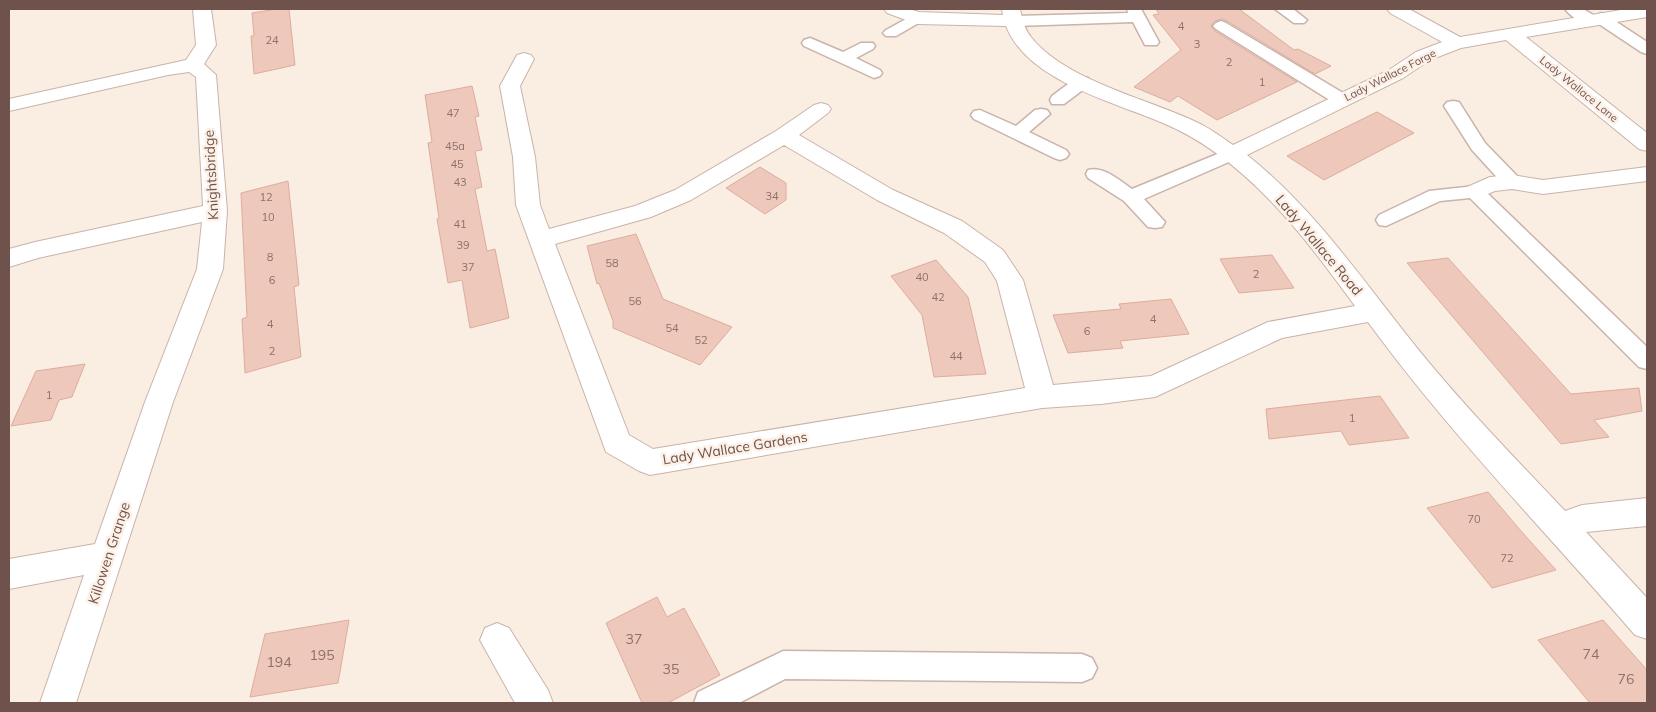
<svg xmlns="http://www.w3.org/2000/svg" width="1656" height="712" viewBox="0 0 1656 712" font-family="Mulish,sans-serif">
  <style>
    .building { fill: #edc8bb; stroke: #deac9d }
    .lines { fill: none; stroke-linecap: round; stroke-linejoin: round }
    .lane-casing { stroke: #c9b3aa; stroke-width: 3 }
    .street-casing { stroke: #c9b3aa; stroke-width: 2 }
    .lane { fill: #fff; fill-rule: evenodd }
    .street { fill: #fff; fill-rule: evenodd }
    .labels { text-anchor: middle; stroke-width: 5; stroke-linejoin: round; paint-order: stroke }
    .number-label { font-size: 11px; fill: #8e7067 }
    .far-street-label { font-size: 11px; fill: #6f524b; stroke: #fdf1e7 }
    .street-label { font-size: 14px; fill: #6f524b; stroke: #fdf1e7 }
    .near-number-label { font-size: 14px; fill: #8e7067 }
  </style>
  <rect width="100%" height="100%" fill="#faede2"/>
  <g class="building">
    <path d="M277 9H289L295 65 254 74 251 36H254L252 13Z"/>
    <path d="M1156 9H1239L1294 50 1298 49 1331 66 1315 74 1227 21 1222 19 1215 21 1211 26 1215 31 1297 82 1217 120 1178 96 1170 102 1134 87 1181 50 1153 15 1159 14Z"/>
    <path d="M472 86 479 116 475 117 482 150 475 151 482 187 475 189 487 251 495 249 509 318 470 328 462 280 448 283 437 219 439 218 428 143 432 142 425 95Z"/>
    <path d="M1377 112 1414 133 1324 180 1287 156Z"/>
    <path d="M760 167 786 183V200L765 214 726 188Z"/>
    <path d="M288 181 299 285 294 287 301 357 245 373 242 319 247 317 241 193Z"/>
    <path d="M636 234 663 299 732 327 700 365 613 328V321L599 283 597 284 587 246Z"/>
    <path d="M1272 255 1294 288 1239 293 1220 259Z"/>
    <path d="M1448 258 1571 394 1639 388 1642 411 1594 420 1609 437 1561 444 1407 263Z"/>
    <path d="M936 260 968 297 986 374 934 377 922 315 891 276Z"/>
    <path d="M1171 299 1189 334 1120 341 1123 348 1068 353 1053 315 1121 309 1119 304Z"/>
    <path d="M85 364 72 397 59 400 51 420 11 426 36 371Z"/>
    <path d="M1380 396 1409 438 1349 445 1341 431 1269 439 1266 409Z"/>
    <path d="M1488 492 1521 531 1556 570 1492 588 1427 508Z"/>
    <path d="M657 597 667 617 684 608 720 675 668 703H642L606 623Z"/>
    <path d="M349 620 338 683 250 697 265 634Z"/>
    <path d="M1603 620 1647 670V703H1590L1538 640Z"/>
  </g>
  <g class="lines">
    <defs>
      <g id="lane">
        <path d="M1127 9H1141L1159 42 1157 45H1145L1133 22 1013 26 1008 24 1005 21 1008 18 1013 16 1128 13Z"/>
        <path d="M1275 9H1293L1307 20 1304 23H1294Z"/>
        <path d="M1565 9H1583L1595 16 1601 13 1606 15 1647 42V54L1641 52 1596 22C1586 27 1572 18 1565 9Z"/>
        <path d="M917 13 922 15 925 18 922 21 896 36H886L883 33 886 30Z"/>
        <path d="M1221 21 1226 23 1348 96 1350 100 1348 104H1336L1216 29 1213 26 1216 23Z"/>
        <path d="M810 38 843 52 861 43H873L875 46 873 49 856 58 880 70 882 73 880 76 874 78 804 46 802 43 804 40Z"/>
        <path d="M1082 77 1088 78 1090 82 1088 86 1064 104H1052L1050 100 1052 96 1076 78Z"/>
        <path d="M1453 101 1459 102 1485 143 1519 178 1521 182 1519 186 1512 188 1505 186 1472 150 1444 106 1447 102Z"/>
        <path d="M1041 109 1047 110 1050 114 1029 132 1066 150 1069 154 1066 158 1060 160 1054 158 974 119 971 115 974 111 980 110 1016 126 1035 110Z"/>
        <path d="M1232 148 1238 150 1241 154 1238 158 1144 199 1165 222 1162 227 1155 228 1148 227 1124 201 1088 178 1086 174 1088 170C1104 166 1120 181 1132 189Z"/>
        <path d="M1475 186 1482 188 1647 347V369L1639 367 1470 198 1440 201 1386 226 1379 225 1376 220 1379 215 1429 191Z"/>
        <path d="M783 651 1082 654 1092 658 1097 668 1092 678 1082 682 785 679 739 703H694L698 692Z"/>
      </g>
      <g id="street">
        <path d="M193 9H211L216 45 204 64 216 75 227 211 223 269 173 402 76 703H40L84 575 9 589V559L95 544 145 402 197 269 202 222 38 258 9 267V249L35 242 203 206 196 77 189 72 168 75 9 111V99L186 60 196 45Z"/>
        <path d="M884 9H909L919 12 1003 15 1002 9H1020C1022 18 1024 29 1031 37 1065 80 1145 98 1194 121 1208 127 1220 136 1233 145L1389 70 1416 52 1442 42 1390 13 1387 9H1409L1460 37 1627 9H1647V17L1526 37 1647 133V151L1639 149 1506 40 1461 48 1430 60 1403 78 1247 155C1315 209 1363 281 1417 348 1463 405 1514 457 1565 511L1582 505 1647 498V526L1586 532 1647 598V639L1635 635C1545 531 1449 433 1368 322L1282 338 1155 397 1101 404 1042 408 650 475 639 471 606 452 516 205 513 157 500 86 517 55 524 53 531 55 534 59 520 86 535 157 540 205 549 229 635 206 675 190 776 131 814 105 821 103 828 105 831 109 828 113 799 135 893 190 962 221 1003 250 1023 280 1053 385 1151 376 1268 322 1355 306C1303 235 1246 158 1163 123 1114 102 1027 81 1006 26L917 24 887 13ZM784 145 877 200 944 233 985 262 997 281 1025 388 653 449 629 435 555 244 651 217 691 200Z"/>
        <path d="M1647 167V181L1543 194 1512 189 1495 191 1475 199 1467 197 1463 192 1467 187 1490 177 1512 175 1543 180Z"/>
        <path d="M497 623 509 628 548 690 553 703H515L480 640 485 628Z"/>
      </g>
    </defs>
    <use href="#lane" class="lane-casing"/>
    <use href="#street" class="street-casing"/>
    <use href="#lane" class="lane"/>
    <use href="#street" class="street"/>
  </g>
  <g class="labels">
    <g class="number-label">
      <text x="1181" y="30">4</text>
      <text x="272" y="44">24</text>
      <text x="1197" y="48">3</text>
      <text x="1229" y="66">2</text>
      <text x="1262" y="86">1</text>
      <text x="453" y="117">47</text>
      <text x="455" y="150">45a</text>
      <text x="457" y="168">45</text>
      <text x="460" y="186">43</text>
      <text x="772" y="200">34</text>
      <text x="266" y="201">12</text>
      <text x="268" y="221">10</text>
      <text x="460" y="228">41</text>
      <text x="463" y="249">39</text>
      <text x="270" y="261">8</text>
      <text x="612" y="267">58</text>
      <text x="468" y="271">37</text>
      <text x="1256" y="278">2</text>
      <text x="922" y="281">40</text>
      <text x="272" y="284">6</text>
      <text x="938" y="301">42</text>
      <text x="635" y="305">56</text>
      <text x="1153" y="323">4</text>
      <text x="270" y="328">4</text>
      <text x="672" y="332">54</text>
      <text x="1087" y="335">6</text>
      <text x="701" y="344">52</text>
      <text x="272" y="355">2</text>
      <text x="956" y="360">44</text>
      <text x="49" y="399">1</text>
      <text x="1352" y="422">1</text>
      <text x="1474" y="523">70</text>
      <text x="1507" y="562">72</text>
    </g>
    <g class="far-street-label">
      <text transform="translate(1390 75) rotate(-27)" y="4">Lady Wallace Forge</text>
      <text transform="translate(1579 89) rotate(39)" y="4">Lady Wallace Lane</text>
    </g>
    <g class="street-label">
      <text transform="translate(211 175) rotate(-93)" y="5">Knightsbridge</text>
      <text transform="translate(1319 245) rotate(50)" y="5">Lady Wallace Road</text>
      <text transform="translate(735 448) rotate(-9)" y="5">Lady Wallace Gardens</text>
      <text transform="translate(109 553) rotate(-72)" y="5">Killowen Grange</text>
    </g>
    <g class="near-number-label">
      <text x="634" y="644">37</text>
      <text x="1591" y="659">74</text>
      <text x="322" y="660">195</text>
      <text x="279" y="667">194</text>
      <text x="671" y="674">35</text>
      <text x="1626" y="684">76</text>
    </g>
  </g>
  <rect width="1656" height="712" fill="none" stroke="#6f524b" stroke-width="20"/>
</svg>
